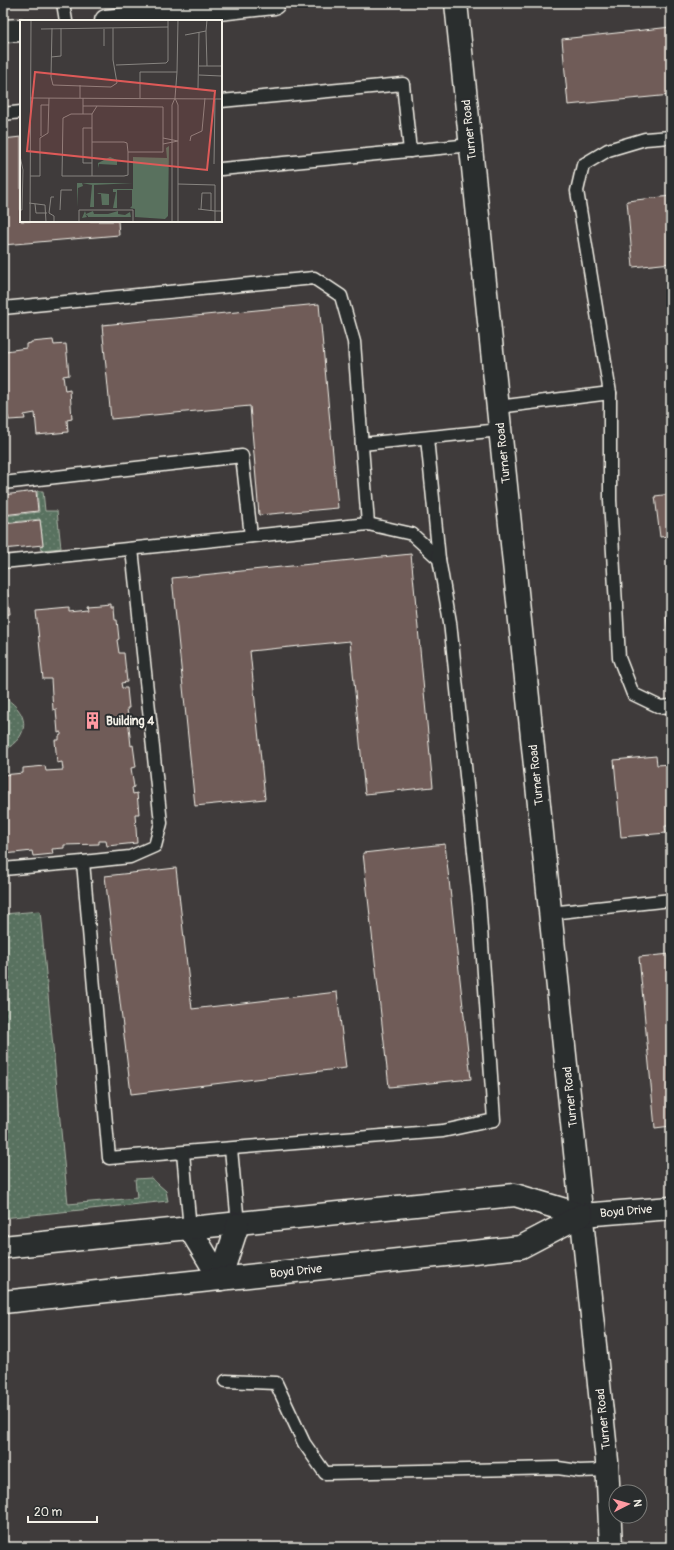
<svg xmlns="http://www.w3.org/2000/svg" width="674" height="1550" viewBox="0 0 674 1550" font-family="Pangolin,sans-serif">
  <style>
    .built { fill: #4d4544 }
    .grass { fill: url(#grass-dots); stroke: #a6b1a3 }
    .building { fill: #6f5c59; stroke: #f4f1e8 }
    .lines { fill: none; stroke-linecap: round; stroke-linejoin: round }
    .lane-casing { stroke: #f4f1e8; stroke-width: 15 }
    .secondary-casing { stroke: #f4f1e8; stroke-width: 25 }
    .lane { stroke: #2a2d2e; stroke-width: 12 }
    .secondary { stroke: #2a2d2e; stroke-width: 22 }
    .labels { text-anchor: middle; stroke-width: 4; stroke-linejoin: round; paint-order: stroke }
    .street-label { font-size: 12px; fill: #f4f1e8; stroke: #2a2d2e }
    .poi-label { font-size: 12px; font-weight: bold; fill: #f4f1e8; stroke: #2a2d2e; text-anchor: start }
    .inset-road { fill: none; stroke: #878480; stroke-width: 1 }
    .view { fill: #de5a58; fill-opacity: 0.15; stroke: #de5a58; stroke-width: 2 }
    .inset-edge { fill: none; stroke: #f4f1e8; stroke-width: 2 }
  </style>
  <defs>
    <pattern id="grass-dots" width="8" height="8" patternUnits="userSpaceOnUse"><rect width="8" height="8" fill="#59715e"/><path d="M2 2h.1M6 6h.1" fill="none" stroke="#718675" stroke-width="1.8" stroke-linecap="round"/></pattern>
  </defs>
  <rect width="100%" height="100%" fill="#3f3b3b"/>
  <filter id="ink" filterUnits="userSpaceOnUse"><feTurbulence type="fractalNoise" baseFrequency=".025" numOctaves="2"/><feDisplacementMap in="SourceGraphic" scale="8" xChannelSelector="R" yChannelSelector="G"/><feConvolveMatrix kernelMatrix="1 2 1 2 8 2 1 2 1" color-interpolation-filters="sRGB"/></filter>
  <g filter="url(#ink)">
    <path class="built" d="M3 1488 9 1547H3Z"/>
    <g class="grass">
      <path d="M37 491H43L45 511H57L61 548 41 550 40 546 43 545 40 519 3 523V516L39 512Z"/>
      <path d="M3 697C18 705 31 721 19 738 15 743 10 746 6 751V770H4V775H3Z"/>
      <path d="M40 911 68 1204 137 1198 135 1179 151 1178 166 1191 168 1201 3 1218V914Z"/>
    </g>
    <g class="building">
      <path d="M671 27V95L568 105 562 39Z"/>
      <path d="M21 137V221H118L119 235 3 245V139Z"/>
      <path d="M671 196V263L633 267 627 201Z"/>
      <path d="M319 304 338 508 259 515 250 406 111 419 102 325Z"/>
      <path d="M53 340 54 345 66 344 69 375 63 376 65 391 70 390 72 419 67 420 68 432 37 435 35 413 24 415 25 419 9 420 8 416H4L3 418V345H5L6 351 26 348V344L31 343V342Z"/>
      <path d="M671 345V381L667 346Z"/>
      <path d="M36 491 38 511 3 515V495Z"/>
      <path d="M671 494V558L669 536 660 537 655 496Z"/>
      <path d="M40 520 43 545 3 549V524Z"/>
      <path d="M411 554 433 787 365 794 350 641 250 651 265 799 195 806 172 578Z"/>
      <path d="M3 589H7L10 614 3 615Z"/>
      <path d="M111 604V607H114L115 620H117L119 639 117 640 119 653H124L127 682 121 683 122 688H127L129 708H127L131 746 133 745 136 767 131 768 134 787 132 788 133 794 137 793 139 814H135L137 843 107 846 106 841H99V844L64 845V848L52 849 53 854 33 856 32 851 5 854V859H3V775L23 773V768L45 766 46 771 63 770 62 762 57 763 55 740H59V736L61 735V732L58 733 56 709 53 710 51 679H43L36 611 69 608V612L87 610 86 606Z"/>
      <path d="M671 614V658L666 615Z"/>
      <path d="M656 756 657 765 671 764V826H665L666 833 621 837 614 760Z"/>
      <path d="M445 844 471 1079 389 1087 363 853Z"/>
      <path d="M176 868 192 1009 337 992 346 1068 131 1094 105 876Z"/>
      <path d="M671 954V1126L655 1128 639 957Z"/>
    </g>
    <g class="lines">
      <defs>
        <g id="lane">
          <path d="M63 3 66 21"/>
          <path d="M221 101 403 84 410 151"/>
          <path d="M3 114 21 112"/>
          <path d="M671 137 645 139 608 150 583 165 577 191 610 393V500L619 658 633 694 660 707 671 706"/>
          <path d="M221 169 471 145"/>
          <path d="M3 308 314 278 341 296 354 342 368 524 412 534 439 559 450 622 479 900 494 1120 443 1131 109 1158 83 862 3 869"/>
          <path d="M498 407 610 393"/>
          <path d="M427 438 439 559"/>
          <path d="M362 444 500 430"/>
          <path d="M3 483 242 456 251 536"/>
          <path d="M3 562 368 524"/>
          <path d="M83 862 130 857 155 846 161 823 132 549"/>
          <path d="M550 913 671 900"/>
          <path d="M231 1149 238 1224"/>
          <path d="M183 1153 190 1229"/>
          <path d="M226 1381 276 1383 304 1443 325 1473 558 1468 579 1471 608 1470"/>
        </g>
        <g id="secondary">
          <path d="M456 3 607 1461 611 1547"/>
          <path d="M106 21 274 3"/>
          <path d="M3 31 21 30"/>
          <path d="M190 1229 220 1279"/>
          <path d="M3 1247 515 1195 582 1215 671 1208"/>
          <path d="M220 1279 238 1224"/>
          <path d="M3 1302 521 1247 582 1215"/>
        </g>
      </defs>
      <use href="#lane" class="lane-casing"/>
      <use href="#secondary" class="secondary-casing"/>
      <use href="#lane" class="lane"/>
      <use href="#secondary" class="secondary"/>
    </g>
  </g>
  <defs>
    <symbol id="building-bare" viewBox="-9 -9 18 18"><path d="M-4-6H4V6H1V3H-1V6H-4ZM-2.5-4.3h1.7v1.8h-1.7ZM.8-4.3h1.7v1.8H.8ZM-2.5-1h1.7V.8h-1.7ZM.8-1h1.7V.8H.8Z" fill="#ff9aa2" stroke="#2a2d2e" stroke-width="2.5" paint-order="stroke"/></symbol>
  </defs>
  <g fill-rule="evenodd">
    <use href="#building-bare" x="80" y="708" width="25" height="25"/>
  </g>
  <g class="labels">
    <g class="street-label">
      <text transform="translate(469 130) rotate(-96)" y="4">Turner Road</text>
      <text transform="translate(503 453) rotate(-96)" y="4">Turner Road</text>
      <text transform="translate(536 775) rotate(-96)" y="4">Turner Road</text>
      <text transform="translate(570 1097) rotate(-96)" y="4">Turner Road</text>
      <text transform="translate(626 1211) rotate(-5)" y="4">Boyd Drive</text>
      <text transform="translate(296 1271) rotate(-6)" y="4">Boyd Drive</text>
      <text transform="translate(603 1419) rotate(-96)" y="4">Turner Road</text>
    </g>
    <g class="poi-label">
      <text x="106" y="725">Building 4</text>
    </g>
  </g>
  <g transform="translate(20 20)">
    <rect width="202" height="202" fill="#3f3b3b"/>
    <path d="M149 126 148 196 145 199 115 197V189L110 188 112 186V170H97V188H93L96 172H93V169H113V163L74 165V187H70L72 165 62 163 63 166 58 168 57 187V163H43H113V137L147 138 146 128ZM90 137 97 140V145L79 144 78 148V143ZM79 173 89 174V185H82L81 174H77ZM65 191 66 194 73 191 74 194H88L98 191V194L105 195 110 192 111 197H68V196L65 194 67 197 62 198Z" fill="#59715e"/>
    <path class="inset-road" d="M32 8 31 57 33 65 91 67 97 63 93 40V8M21 9 148 7M186 11 187 46M165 15 186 11 187 0M84 26V9M31 37 41 36V8M96 45 146 43 148 41V0M179 46H202M179 55 201 56M60 65V78M178 68 179 12M10 78 202 79M63 78V94M120 78V52H157M155 78 158 85V202M63 86H77M77 86 143 87V132H108V155L104 156H42L43 98 51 94H72ZM21 116V85H29M143 118 158 121M170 121 171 116 182 111 185 78M72 122H104L107 123 108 132M143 124 158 121M0 136 3 150 2 190H0M72 143H63V108H72M194 144 195 79M10 156H20V118L28 113 29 78M72 156V94M158 164 195 165V191H202M34 177H31L29 193 34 196V202M9 183 25 185 26 202M15 184 16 193H27M178 189 195 191V202M181 189 182 173H191V190M40 190 41 170H52M10 202 11 0M59 202V190H113V202M152 202V85L155 78 157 52 158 0"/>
    <path class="view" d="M15 52 195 71 187 150 7 131Z"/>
    <rect width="202" height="202" class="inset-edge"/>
  </g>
  <rect width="674" height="1550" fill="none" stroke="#2a2d2e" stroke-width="16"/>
  <rect x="8" y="8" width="658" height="1534" fill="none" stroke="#f4f1e8" stroke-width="1.5" filter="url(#ink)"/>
  <g transform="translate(628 1504) rotate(84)"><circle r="19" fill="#2a2d2e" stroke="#7b7b78"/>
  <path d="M0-3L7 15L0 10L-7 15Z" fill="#ff9aa2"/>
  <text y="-6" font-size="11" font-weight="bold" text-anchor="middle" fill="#f4f1e8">N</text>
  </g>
  <path d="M28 1516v6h69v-6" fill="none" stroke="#f4f1e8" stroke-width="2"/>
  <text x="34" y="1516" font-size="12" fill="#f4f1e8" stroke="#2a2d2e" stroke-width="3" paint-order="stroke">20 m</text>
</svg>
